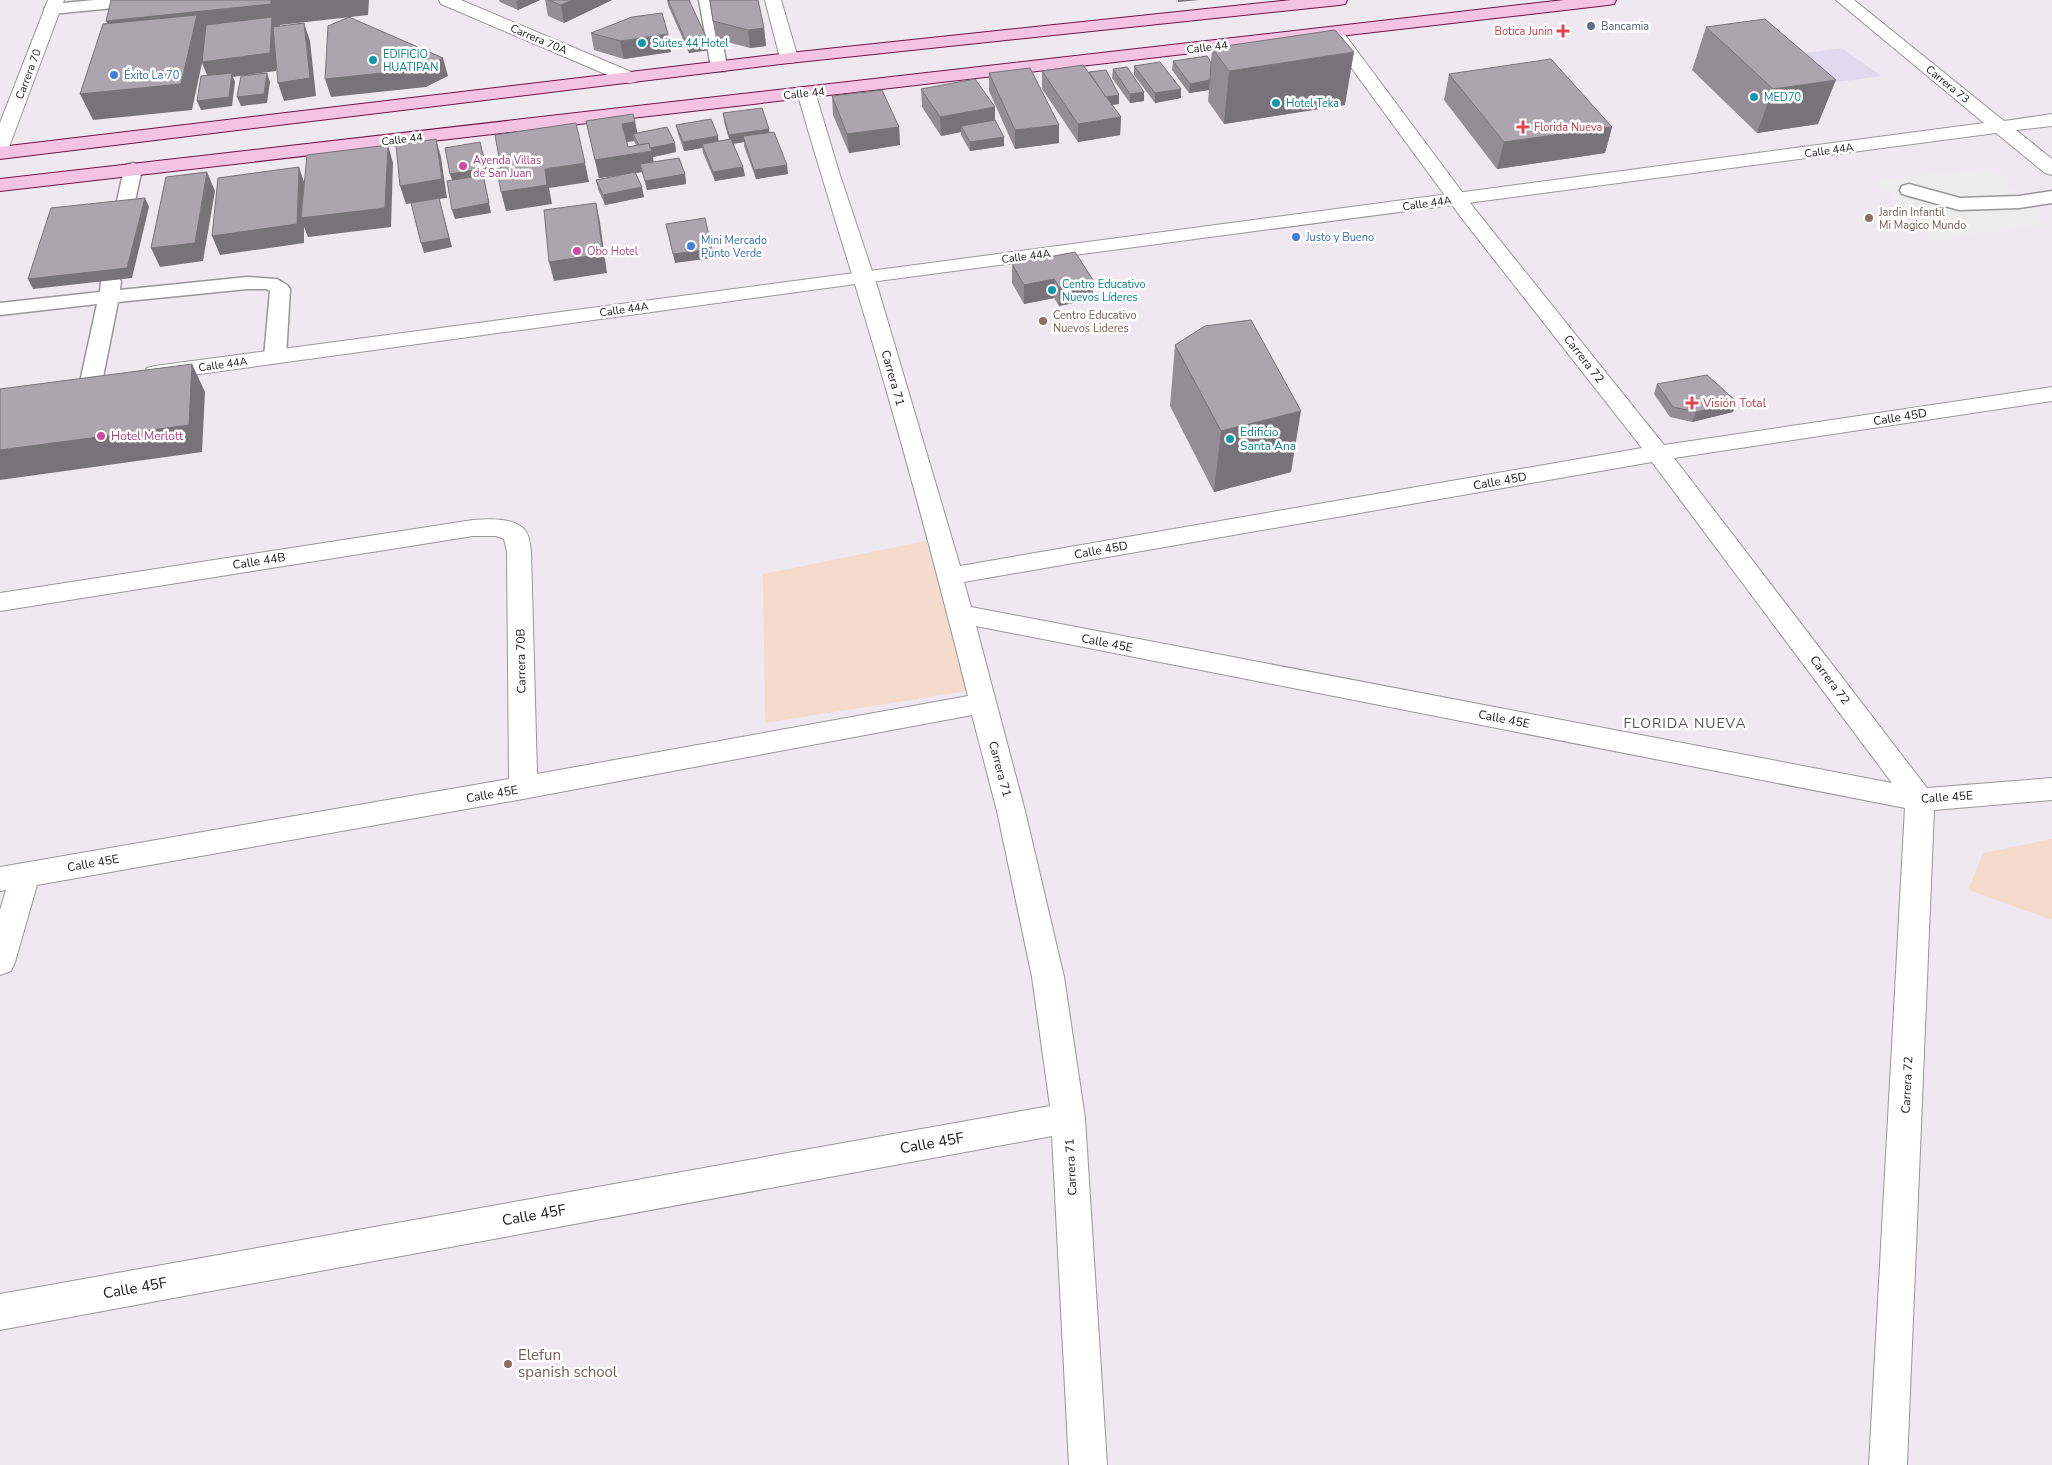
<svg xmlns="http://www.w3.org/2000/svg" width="2052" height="1465" font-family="'Nunito Sans',sans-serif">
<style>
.commercial{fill:#e1daee}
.park{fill:#f4dbcb}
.parking{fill:#ececec}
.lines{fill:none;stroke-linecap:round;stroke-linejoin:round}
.service-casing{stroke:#979797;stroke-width:3}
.minor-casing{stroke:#979797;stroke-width:2}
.tertiary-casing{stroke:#979797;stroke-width:2}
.secondary-casing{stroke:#6c1347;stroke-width:2}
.service{fill:#fff;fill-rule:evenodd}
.minor{fill:#fff;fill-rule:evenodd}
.tertiary{fill:#fff;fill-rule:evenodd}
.secondary{fill:#f3c3e1;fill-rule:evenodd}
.wall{fill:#948d96;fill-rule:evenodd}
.shaded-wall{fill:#78737a}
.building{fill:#aca4ae;stroke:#78737a}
.service-dot{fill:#5c6f8a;stroke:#fff;stroke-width:2}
.health-dot{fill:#e0444e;stroke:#fff;stroke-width:2}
.culture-dot{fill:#0f9aa8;stroke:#fff;stroke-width:2}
.shop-dot{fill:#3f7fe0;stroke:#fff;stroke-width:2}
.hotel-dot{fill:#d1479c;stroke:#fff;stroke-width:2}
.education-dot{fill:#8d6e63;stroke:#fff;stroke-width:2}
.labels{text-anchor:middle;stroke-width:5;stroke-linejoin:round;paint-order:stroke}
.far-service-label{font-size:11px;fill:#4e5e75;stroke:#fff;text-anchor:start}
.far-health-label{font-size:11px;fill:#be3a42;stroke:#fff;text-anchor:end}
.far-street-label{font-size:11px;fill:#202020;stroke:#fff}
.far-culture-label{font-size:11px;fill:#0d838f;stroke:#fff;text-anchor:start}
.far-shop-label{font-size:11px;fill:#366cbe;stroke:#fff;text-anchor:start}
.far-hotel-label{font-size:11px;fill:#b23c85;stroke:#fff;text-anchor:start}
.far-education-label{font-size:11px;fill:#785e54;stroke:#fff;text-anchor:start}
.street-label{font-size:12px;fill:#202020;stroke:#fff}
.health-label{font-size:12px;fill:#be3a42;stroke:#fff;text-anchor:start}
.culture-label{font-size:12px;fill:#0d838f;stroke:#fff;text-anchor:start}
.hotel-label{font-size:12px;fill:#b23c85;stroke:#fff;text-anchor:start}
.neighbourhood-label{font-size:14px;letter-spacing:1px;fill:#535353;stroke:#fff}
.near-street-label{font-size:15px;fill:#202020;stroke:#fff}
.near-education-label{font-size:15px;fill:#785e54;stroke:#fff;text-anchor:start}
</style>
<rect width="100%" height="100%" fill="#f0e8f0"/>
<!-- commercial -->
<polygon class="commercial" points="1842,48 1881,76 1803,87 1767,58"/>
<!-- park -->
<g class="park">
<polygon points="926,541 967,691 765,723 763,574"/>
<polygon points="2052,839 2052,920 1968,890 1983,853"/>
</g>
<!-- parking -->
<polygon class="parking" points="1992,168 2047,224 1938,240 1875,180"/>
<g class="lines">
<defs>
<g id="service">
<polygon points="95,0 152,0 150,3 144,5 52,14 46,12 44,9 46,6 52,4"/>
<polygon points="699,0 715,0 727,67 725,71 713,71 711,67"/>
<polygon points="133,163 140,165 142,169 133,210 131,214 124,216 117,214 115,210 124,169 126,165"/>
<polygon points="1909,184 1960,198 2019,196 2052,191 2052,203 2019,208 1959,210 1902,194 1900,190 1902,186"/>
<polygon points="111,275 118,277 121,281 120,290 247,277 277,279 287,285 290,289 286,357 282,361 275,363 268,361 264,357 270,291 266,289 247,289 118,302 102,382 99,387 91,389 83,387 80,382 97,304 0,315 0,303 100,292 101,281 104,277"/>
</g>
<g id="minor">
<polygon points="439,0 461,0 636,74 639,78 636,82 630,83 624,82 441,4"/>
<polygon points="765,0 781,0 798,58 795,62 789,63 783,62 780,58"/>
<path d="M1334,27l6,1 134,180 190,237 388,-58v14l-378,57 253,330 125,-10v22l-118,10 -27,655h-38l36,-657 -929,-182 49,185 39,166 21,141 22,347h-38l-17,-329 -1052,194v-36l1050,-188 -18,-129 -35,-166 -25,-96 -449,84 -486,86 -22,77 -4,9 -11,4v-65l6,-20 -6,1v-24l509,-88 -2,-227 -3,-13 -8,-3h-23l-473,75v-18l473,-73c15,-1 39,-3 51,9 6,6 6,16 7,23l6,222 431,-78c-34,-135 -70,-271 -111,-405 -20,-66 -41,-132 -60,-199l3,-4 6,-1 6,1 3,4 24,80 40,120 81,274 682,-118 -182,-232 -132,-180 -3,-4 3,-4zM1652,462l240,321 -921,-176 -7,-25z"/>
</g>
<g id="tertiary">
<polygon points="48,0 64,0 9,147 7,151 0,153 0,123"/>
<polygon points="1836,0 1854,0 2004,121 2052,114 2052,126 2016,130 2052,159 2052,175 2045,173 1996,133 863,283 155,380 147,378 144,373 147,368 155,366 1984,123"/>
</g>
<g id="secondary">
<polygon points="1291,0 1347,0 1345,4 1339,5 789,63 0,159 0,147 789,53"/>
<polygon points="1564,0 1616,0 1614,4 1608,5 0,191 0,179"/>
</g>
</defs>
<!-- service casing -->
<use href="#service" class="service-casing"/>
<!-- minor casing -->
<use href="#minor" class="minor-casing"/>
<!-- tertiary casing -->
<use href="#tertiary" class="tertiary-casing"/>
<!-- secondary casing -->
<use href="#secondary" class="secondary-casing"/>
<!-- service -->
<use href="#service" class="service"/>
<!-- minor -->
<use href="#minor" class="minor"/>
<!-- tertiary -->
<use href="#tertiary" class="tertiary"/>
<!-- secondary -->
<use href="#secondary" class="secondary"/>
</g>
<!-- wall -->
<g class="wall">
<polygon points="499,0 540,0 518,10 500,2"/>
<polygon points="545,0 612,0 564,23 548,16"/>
<polygon points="667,0 689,0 709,50 689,53 668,5"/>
<polygon points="709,0 764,28 766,46 750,48 716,39"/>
<polygon points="1706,27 1818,124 1757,133 1692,70"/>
<polygon points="591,33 671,52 624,59 594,50"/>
<polygon points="1212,48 1345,105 1224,124 1208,101 1209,90 1189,93 1172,70 1173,61 1211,62"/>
<polygon points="1134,66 1181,98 1155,103 1134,75"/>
<polygon points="1113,69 1144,101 1130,103 1112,78"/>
<polygon points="1042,71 1089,73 1119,95 1119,104 1112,105 1121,117 1120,135 1078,142 1042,89"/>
<polygon points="989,73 1059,125 1059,143 1015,149 989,91"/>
<polygon points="1449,74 1612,127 1605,153 1497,169 1444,100"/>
<polygon points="921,89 995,120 1004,146 970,151 961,135 961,132 941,136 922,107"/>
<polygon points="832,96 899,127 900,145 849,153 833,115"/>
<polygon points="723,113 769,129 769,132 788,174 756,179 744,146 744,142 733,144 743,167 745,176 715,181 703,153 702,148 684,151 678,134 676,125 719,141 729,139 724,122"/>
<path d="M586,121l49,1 2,11 38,10 1,9 -23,5v5l32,12 1,10 -39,6 -5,-18 -6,1 8,24 -39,8 -7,-16 -2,-9 25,-5 -22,3zM634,141l2,4 -8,2 -1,-5z"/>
<polygon points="1012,264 1093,280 1093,299 1059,306 1054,298 1024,304 1012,283"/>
<polygon points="1175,345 1291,472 1214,492 1170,406"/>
<polygon points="1657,384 1733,412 1692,422 1670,417 1654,394"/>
</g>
<!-- shaded-wall -->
<g class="shaded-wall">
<polygon points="271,0 369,0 368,15 280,25 278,34 276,71 233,77 235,82 232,106 201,110 197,101 209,80 202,63 192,110 93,120 80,94 117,47 106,21"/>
<polygon points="519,0 540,0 518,10 516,1"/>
<polygon points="572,0 612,0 564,23 561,5"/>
<polygon points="1178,0 1199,0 1178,2"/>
<polygon points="304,23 310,41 316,96 284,101 278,83"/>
<polygon points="764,28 766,46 750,48 748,30"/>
<polygon points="668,34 671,52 624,59 620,41"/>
<polygon points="708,41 709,50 689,53 687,44"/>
<polygon points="1354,52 1345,105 1224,124 1229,71"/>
<polygon points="443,58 448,76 426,87 331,97 325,79"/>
<polygon points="267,73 270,82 267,103 241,106 237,97"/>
<polygon points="1210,80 1209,90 1189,93 1190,84"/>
<polygon points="1836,80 1818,124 1757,133 1773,89"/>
<polygon points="1181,89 1181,98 1155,103 1155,93"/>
<polygon points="1144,92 1144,101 1130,103 1130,94"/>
<polygon points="1119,95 1119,104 1101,106 1102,97"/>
<polygon points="995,107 995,125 961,126 961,132 941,136 940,117"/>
<polygon points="1121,117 1120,135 1078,142 1078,124"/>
<polygon points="635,122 639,140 633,134 634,141 625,142 622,124"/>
<polygon points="1059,125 1059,143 1015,149 1015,130"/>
<polygon points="899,127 900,145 849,153 847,134"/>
<polygon points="1612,127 1605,153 1497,169 1504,142"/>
<polygon points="769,129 770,139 743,136 744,142 730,144 729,135"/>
<polygon points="718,136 719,145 702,144 702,148 684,151 683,142"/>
<polygon points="1004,137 1004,146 970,151 970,142"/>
<polygon points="436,139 441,157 447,198 439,199 452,247 424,253 421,243 439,199 406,204 400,186"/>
<polygon points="675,143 676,152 653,157 655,170 640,164 642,172 599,178 595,160 641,149"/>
<polygon points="388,145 393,163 391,227 308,237 304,227 304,243 220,255 212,236 299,167 305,185"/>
<polygon points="483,152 488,178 484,178 491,213 455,219 452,210 453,183 450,174"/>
<polygon points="585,163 589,182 549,188 552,204 506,211 501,192 545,169"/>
<polygon points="787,165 788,174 756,179 754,170"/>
<polygon points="743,167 745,176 715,181 713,172"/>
<polygon points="207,172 215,191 203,261 160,267 151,248"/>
<polygon points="685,174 686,184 647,190 645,181"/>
<polygon points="642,187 644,197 605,205 603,195"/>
<polygon points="145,198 149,207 132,278 33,289 28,279"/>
<polygon points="596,203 600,222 607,273 554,281 549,262"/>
<polygon points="712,249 713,258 675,263 673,254"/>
<polygon points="1054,279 1054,298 1024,304 1024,285"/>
<polygon points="1093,280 1093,299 1059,306 1059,287"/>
<polygon points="192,364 205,392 202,452 0,480 0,450"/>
<polygon points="1737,402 1733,412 1692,422 1696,412"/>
<polygon points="1301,411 1291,472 1214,492 1221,431"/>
</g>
<!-- building -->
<g class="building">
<polygon points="111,0 271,0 271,4 106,21"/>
<polygon points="548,0 572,0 561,5"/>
<polygon points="668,0 689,0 708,41 687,44"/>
<polygon points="710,0 758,0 764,28 748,30 713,21"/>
<polygon points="662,13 668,34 620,41 591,33 632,17"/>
<polygon points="197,15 181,84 80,94 103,24"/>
<polygon points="272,17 270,53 202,62 206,25"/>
<polygon points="349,17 443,58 421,69 325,79 328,26"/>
<polygon points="1765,19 1836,80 1773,89 1706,27"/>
<polygon points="304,23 310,78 278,83 273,27"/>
<polygon points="1335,30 1354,52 1229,71 1212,48"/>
<polygon points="1207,56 1211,62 1210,80 1190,84 1173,61"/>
<polygon points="1551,59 1612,127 1504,142 1449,74"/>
<polygon points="1160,62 1181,89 1155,93 1134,66"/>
<polygon points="1083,65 1121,117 1078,124 1042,71"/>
<polygon points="1127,67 1144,92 1130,94 1113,69"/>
<polygon points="1030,68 1059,125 1015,130 989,73"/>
<polygon points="1106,70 1119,95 1106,97 1089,72"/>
<polygon points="232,73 229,97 197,101 201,76"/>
<polygon points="267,73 264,94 237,97 241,76"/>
<polygon points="975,79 995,107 940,117 921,89"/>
<polygon points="882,90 899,127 847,134 832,96"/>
<polygon points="762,108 769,129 729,135 723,113"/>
<polygon points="633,114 635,122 622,124 628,147 649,143 652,151 595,160 586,121"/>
<polygon points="711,119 718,136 683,142 676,125"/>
<polygon points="995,120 1004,137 970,142 961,126"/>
<polygon points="576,123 585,163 545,169 547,185 501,192 497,169 501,168 495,135"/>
<polygon points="667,127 675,143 650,148 649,143 639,145 633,134"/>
<polygon points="774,132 787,165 754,170 743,136"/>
<polygon points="436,139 442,179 400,186 396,145"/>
<polygon points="731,139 743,167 713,172 702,144"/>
<polygon points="480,142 486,168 450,174 445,148"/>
<polygon points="388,145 385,208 301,218 307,155"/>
<polygon points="679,158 685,174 645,181 640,164"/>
<polygon points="299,167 297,224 212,236 218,178"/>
<polygon points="207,172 195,243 151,248 166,177"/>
<polygon points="635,172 642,187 603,195 596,180"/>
<polygon points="483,175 489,203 452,210 447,181"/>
<polygon points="145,198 127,268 28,279 51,208"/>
<polygon points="439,198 449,238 421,243 411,203"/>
<polygon points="596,203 603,254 549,262 544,210"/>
<polygon points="705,218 712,249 673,254 666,224"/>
<polygon points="1075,252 1093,280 1059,287 1054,279 1024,285 1012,264"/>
<polygon points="1251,320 1301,411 1221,431 1175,345 1205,326"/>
<polygon points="192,364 189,425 0,450 0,389"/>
<polygon points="1707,375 1737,402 1696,412 1673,407 1657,384"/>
</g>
<!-- markers -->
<circle class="service-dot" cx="1591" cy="26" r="5"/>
<g class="health-dot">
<path d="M1560.5 23.5h5v5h5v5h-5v5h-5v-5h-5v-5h5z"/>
<path d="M1520.5 119.5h5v5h5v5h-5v5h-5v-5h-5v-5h5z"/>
<path d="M1689.5 395.5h5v5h5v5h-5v5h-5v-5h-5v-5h5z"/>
</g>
<g class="culture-dot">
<circle cx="642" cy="43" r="5"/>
<circle cx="373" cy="60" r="5"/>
<circle cx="1754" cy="97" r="5"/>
<circle cx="1276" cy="103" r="5"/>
<circle cx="1052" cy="290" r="5"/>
<circle cx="1230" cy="439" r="5"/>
</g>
<g class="shop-dot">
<circle cx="114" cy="75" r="5"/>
<circle cx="1296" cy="237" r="5"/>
<circle cx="691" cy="246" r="5"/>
</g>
<g class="hotel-dot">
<circle cx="463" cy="166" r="5"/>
<circle cx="577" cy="251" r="5"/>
<circle cx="101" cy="436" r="5"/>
</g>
<g class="education-dot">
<circle cx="1869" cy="218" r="5"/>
<circle cx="1043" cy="321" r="5"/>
<circle cx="508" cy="1364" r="5"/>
</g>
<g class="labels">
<!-- far-service labels -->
<g class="far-service-label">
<text x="1601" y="30">Bancamia</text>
</g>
<!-- far-health labels -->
<g class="far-health-label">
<text x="1553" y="35">Botica Junin</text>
<text x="1534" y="131" text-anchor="start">Florida Nueva</text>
</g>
<!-- far-street labels -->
<g class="far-street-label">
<text transform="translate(539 39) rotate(23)" y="4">Carrera 70A</text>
<text transform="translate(1207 47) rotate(-7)" y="4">Calle 44</text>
<text transform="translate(28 74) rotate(-69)" y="4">Carrera 70</text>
<text transform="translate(1948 84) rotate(39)" y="4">Carrera 73</text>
<text transform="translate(804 93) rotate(-6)" y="4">Calle 44</text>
<text transform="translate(402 139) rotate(-7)" y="4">Calle 44</text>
<text transform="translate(1829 150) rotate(-8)" y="4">Calle 44A</text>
<text transform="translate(1427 203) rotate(-8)" y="4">Calle 44A</text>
<text transform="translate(1026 256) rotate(-7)" y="4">Calle 44A</text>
<text transform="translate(624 309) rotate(-8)" y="4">Calle 44A</text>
<text transform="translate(223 364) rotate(-8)" y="4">Calle 44A</text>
</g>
<!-- far-culture labels -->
<g class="far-culture-label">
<text x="652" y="47">Suites 44 Hotel</text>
<text x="383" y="58">EDIFICIO<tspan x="383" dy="13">HUATIPAN</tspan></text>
<text x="1764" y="101">MED70</text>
<text x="1286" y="107">Hotel Teka</text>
<text x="1062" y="288">Centro Educativo<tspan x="1062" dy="13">Nuevos Líderes</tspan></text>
</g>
<!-- far-shop labels -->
<g class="far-shop-label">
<text x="124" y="79">Éxito La 70</text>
<text x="1306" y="241">Justo y Bueno</text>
<text x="701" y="244">Mini Mercado<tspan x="701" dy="13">Punto Verde</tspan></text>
</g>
<!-- far-hotel labels -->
<g class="far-hotel-label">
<text x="473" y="164">Ayenda Villas<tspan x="473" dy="13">de San Juan</tspan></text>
<text x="587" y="255">Obo Hotel</text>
</g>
<!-- far-education labels -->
<g class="far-education-label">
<text x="1879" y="216">Jardin Infantil<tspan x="1879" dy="13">Mi Magico Mundo</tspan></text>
<text x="1053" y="319">Centro Educativo<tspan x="1053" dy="13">Nuevos Lideres</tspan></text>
</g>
<!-- street labels -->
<g class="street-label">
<text transform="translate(1584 359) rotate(52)" y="4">Carrera 72</text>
<text transform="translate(893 378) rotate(74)" y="4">Carrera 71</text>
<text transform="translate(1900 417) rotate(-9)" y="4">Calle 45D</text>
<text transform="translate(1500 481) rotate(-10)" y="4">Calle 45D</text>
<text transform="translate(1101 550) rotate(-10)" y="4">Calle 45D</text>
<text transform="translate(259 561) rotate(-9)" y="4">Calle 44B</text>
<text transform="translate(1107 643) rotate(11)" y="4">Calle 45E</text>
<text transform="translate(521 661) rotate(-91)" y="4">Carrera 70B</text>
<text transform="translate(1830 680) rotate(53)" y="4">Carrera 72</text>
<text transform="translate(1504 719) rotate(11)" y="4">Calle 45E</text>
<text transform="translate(1000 769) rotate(75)" y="4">Carrera 71</text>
<text transform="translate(492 794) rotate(-10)" y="4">Calle 45E</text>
<text transform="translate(1947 797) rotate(-4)" y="4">Calle 45E</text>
<text transform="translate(93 863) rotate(-10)" y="4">Calle 45E</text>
<text transform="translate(1907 1085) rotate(-87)" y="4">Carrera 72</text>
<text transform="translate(1071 1167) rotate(-93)" y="4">Carrera 71</text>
</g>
<!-- health labels -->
<g class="health-label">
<text x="1703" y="407">Visión Total</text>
</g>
<!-- culture labels -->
<g class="culture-label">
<text x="1240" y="436">Edificio<tspan x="1240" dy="14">Santa Ana</tspan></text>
</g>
<!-- hotel labels -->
<g class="hotel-label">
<text x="111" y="440">Hotel Merlott</text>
</g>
<!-- neighbourhood labels -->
<g class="neighbourhood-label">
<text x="1685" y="728">FLORIDA NUEVA</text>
</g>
<!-- near-street labels -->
<g class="near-street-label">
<text transform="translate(932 1143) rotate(-10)" y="5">Calle 45F</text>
<text transform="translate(534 1215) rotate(-10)" y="5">Calle 45F</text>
<text transform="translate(135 1288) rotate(-10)" y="5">Calle 45F</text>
</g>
<!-- near-education labels -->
<g class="near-education-label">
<text x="518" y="1360">Elefun<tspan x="518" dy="17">spanish school</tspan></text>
</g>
</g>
</svg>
